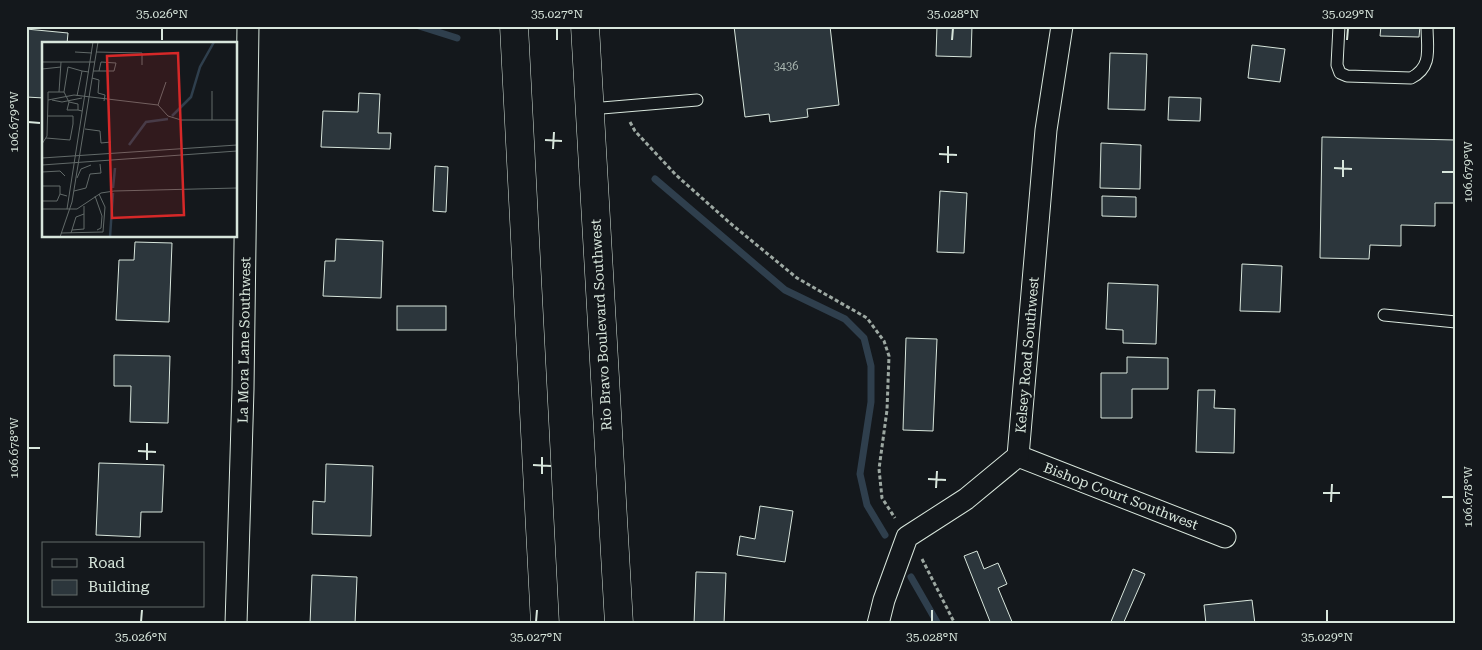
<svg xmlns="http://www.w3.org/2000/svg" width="1482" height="650" font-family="'Roboto Serif',serif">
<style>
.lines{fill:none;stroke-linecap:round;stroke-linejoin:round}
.stream{stroke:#2f3f4d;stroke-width:7}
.building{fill:#2c363c;stroke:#d8e6dc}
.service-casing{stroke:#d8e6dc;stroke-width:13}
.minor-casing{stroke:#d8e6dc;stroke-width:23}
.primary-casing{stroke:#d8e6dc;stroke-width:29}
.path{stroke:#9da8a2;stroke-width:3;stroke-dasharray:4 2.5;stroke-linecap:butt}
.service{stroke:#14181c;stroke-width:11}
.minor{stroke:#14181c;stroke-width:21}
.primary{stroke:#14181c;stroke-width:28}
.ticks{fill:none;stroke:#d8e6dc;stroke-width:2}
.labels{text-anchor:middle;stroke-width:4;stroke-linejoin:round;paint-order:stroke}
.number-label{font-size:11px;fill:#adbab4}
.street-label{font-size:14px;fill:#d8e6dc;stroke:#14181c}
.inset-river{fill:none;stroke:#2f3f4d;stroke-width:2.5}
.inset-road{fill:none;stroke:#626a69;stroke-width:1}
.view{fill:#d62828;fill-opacity:0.15;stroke:#d62828;stroke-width:2.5}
.inset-edge{fill:none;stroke:#d8e6dc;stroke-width:2.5}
.neatline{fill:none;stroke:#d8e6dc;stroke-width:2}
.ticks-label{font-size:12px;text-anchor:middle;fill:#d8e6dc}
</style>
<rect width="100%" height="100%" fill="#14181c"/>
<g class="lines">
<!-- stream -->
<g class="stream">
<polyline points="419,26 457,38"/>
<polyline points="655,179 785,290 845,319 864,338 871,366 871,402 860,474 867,505 885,535"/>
<polyline points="911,577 938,624"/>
</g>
</g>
<!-- building -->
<g class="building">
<polygon points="830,26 839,105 807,109 808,117 770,122 769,114 745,117 734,26"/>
<polygon points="937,26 972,26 971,57 936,56"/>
<polygon points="1381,26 1420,26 1419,37 1380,36"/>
<polygon points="26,29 68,33 67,44 44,44 44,98 26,97"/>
<polygon points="1252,45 1285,49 1280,82 1248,78"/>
<polygon points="1110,53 1147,54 1145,110 1108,109"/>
<polygon points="359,93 380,94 378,133 391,133 390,149 321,147 323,111 358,112"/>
<polygon points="1169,97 1201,98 1200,121 1168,120"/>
<polygon points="1322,137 1456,140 1456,203 1435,203 1435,226 1401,225 1401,246 1370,245 1369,259 1320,258"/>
<polygon points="1101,143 1141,145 1140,189 1100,188"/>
<polygon points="435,166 448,167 446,212 433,211"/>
<polygon points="940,191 967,193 964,253 937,252"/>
<polygon points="1102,196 1136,197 1136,217 1102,216"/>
<polygon points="336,239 383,241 381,298 323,296 325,261 335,261"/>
<polygon points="135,242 172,243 169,322 116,320 119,260 134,260"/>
<polygon points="1242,264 1282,266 1280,312 1240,311"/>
<polygon points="1108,283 1158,285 1156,344 1123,343 1123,330 1106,329"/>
<rect x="397" y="306" width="49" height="24"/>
<polygon points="906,338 937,339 933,431 903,430"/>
<polygon points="114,355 170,356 168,423 130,422 131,386 114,386"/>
<polygon points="1127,357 1168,358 1168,389 1132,389 1132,418 1101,418 1101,373 1127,373"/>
<polygon points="1198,390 1215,390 1214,408 1235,409 1234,453 1196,452"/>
<polygon points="99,463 164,465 162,512 141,512 140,537 96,535"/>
<polygon points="326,464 373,466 371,536 312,534 313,501 325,502"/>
<polygon points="760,506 793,511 785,562 737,555 740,536 755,539"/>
<polygon points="977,551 984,569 998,563 1007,584 998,588 1013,624 991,624 964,556"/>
<polygon points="1133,569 1145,574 1123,624 1110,624"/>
<polygon points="696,572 726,573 724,624 694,624"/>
<polygon points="312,575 357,577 355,624 310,624"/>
<polygon points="1252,600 1255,624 1206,624 1204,605"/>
</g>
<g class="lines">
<defs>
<g id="service">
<path d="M1339,26l-2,39 3,8 7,3 64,2c22,-11 16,-30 16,-52"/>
<polyline points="590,109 697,100"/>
<polyline points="1384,315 1456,322"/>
</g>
<g id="minor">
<polyline points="1018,456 1225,537"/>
<polyline points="236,624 243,389 248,26"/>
<polyline points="878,624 884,600 907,537 966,499 1018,456 1046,130 1062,26"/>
</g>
<g id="primary">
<polyline points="514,26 545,624"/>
<polyline points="585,26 619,624"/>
</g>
</defs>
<!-- service casing -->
<use href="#service" class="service-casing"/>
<!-- minor casing -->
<use href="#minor" class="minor-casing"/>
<!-- primary casing -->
<use href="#primary" class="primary-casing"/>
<!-- path -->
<g class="path">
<polyline points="630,122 635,131 676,175 730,223 797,278 867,318 884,341 889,356 887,410 879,469 882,498 895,518"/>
<polyline points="922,559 955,624"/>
</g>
<!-- service -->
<use href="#service" class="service"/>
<!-- minor -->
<use href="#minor" class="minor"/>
<!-- primary -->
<use href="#primary" class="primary"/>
</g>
<!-- ticks -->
<path class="ticks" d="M162,40v-12M557,40v-12M952,40l1,-12M1347,40l1,-12M28,122l12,1M545,140l17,1M553,149l1,-17M939,154l18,1M948,163v-17M1334,168l18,1M1442,172h12M1343,177v-17M28,448h12M138,451l18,1M147,460v-17M533,465l18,1M542,474v-17M928,479l18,1M936,488l1,-17M1323,493h17M1442,497h12M1331,502l1,-18M141,622l1,-12M536,622l1,-12M932,622v-12M1327,622v-12"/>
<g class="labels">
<!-- number labels -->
<g class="number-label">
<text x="786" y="70">3436</text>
</g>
<!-- street labels -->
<g class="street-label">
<text transform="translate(601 325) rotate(-93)" y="5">Rio Bravo Boulevard Southwest</text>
<text transform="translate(244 340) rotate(-89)" y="5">La Mora Lane Southwest</text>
<text transform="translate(1027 355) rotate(-85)" y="5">Kelsey Road Southwest</text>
<text transform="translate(1121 496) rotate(21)" y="5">Bishop Court Southwest</text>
</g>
</g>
<!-- overview -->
<g transform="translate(42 42)">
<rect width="195" height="195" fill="#14181c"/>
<path class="inset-river" d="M130,74l19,-19 9,-30 14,-25M87,103l17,-23 22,-3M71,146l2,-20M68,195l3,-44"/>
<path class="inset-road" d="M33,10l17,1M54,10l46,1v12M0,20h53M0,27l19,-2M51,29h21l2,-8 -15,-1 -2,9M50,36l7,2 -1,13 7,2 -1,6M170,49v29M17,50h5l5,10 9,2v6l4,1M22,50l4,-25 14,4M35,54l5,-25 7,1M6,58v-8h11l2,-30M10,58l10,2 20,-4M27,60l-2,8h11M116,63l8,-23M43,87l15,2 1,12 10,-1M4,96l24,2 3,-16v-8h-26M0,102l5,-8 1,-36 26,-5 84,10 10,11 13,4h56M0,116l195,-13M0,123l195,-14M0,130l18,-1 5,5M35,136l4,-9 10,-4M0,144h18v8M32,149l12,-3 4,-14 11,-1 -1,-9M53,154l7,20 -1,12 -4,2M0,159h15l3,-7 7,2M0,167h35l24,-16 13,-2 123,-3M25,167l26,-167M30,188l12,-1v-15M19,191l42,-1 2,-25 -6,-13M29,191l5,-16 8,-3v-8M18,195l12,-35 26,-160"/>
<path class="view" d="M136,11l6,162 -72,3 -5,-162z"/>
<rect width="195" height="195" class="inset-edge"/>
</g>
<!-- border -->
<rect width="1482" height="650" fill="none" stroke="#14181c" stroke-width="55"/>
<!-- legend -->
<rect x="42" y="542" width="162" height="65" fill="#14181c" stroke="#626a69"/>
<rect x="52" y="559" width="25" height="8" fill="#14181c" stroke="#626a69"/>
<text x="88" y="568" font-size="15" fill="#d8e6dc">Road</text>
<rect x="52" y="580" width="25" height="15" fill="#2c363c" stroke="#626a69"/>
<text x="88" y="592" font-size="15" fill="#d8e6dc">Building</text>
<rect x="28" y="28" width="1426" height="594" class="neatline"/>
<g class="ticks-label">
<text x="162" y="18">35.026°N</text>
<text x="557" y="18">35.027°N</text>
<text x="953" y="18">35.028°N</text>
<text x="1348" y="18">35.029°N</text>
<text transform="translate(14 122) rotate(-90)" y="4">106.679°W</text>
<text transform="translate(1468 172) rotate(-90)" y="4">106.679°W</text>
<text transform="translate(14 448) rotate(-90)" y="4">106.678°W</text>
<text transform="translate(1468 497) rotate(-90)" y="4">106.678°W</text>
<text x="141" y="641">35.026°N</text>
<text x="536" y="641">35.027°N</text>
<text x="932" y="641">35.028°N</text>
<text x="1327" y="641">35.029°N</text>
</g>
</svg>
